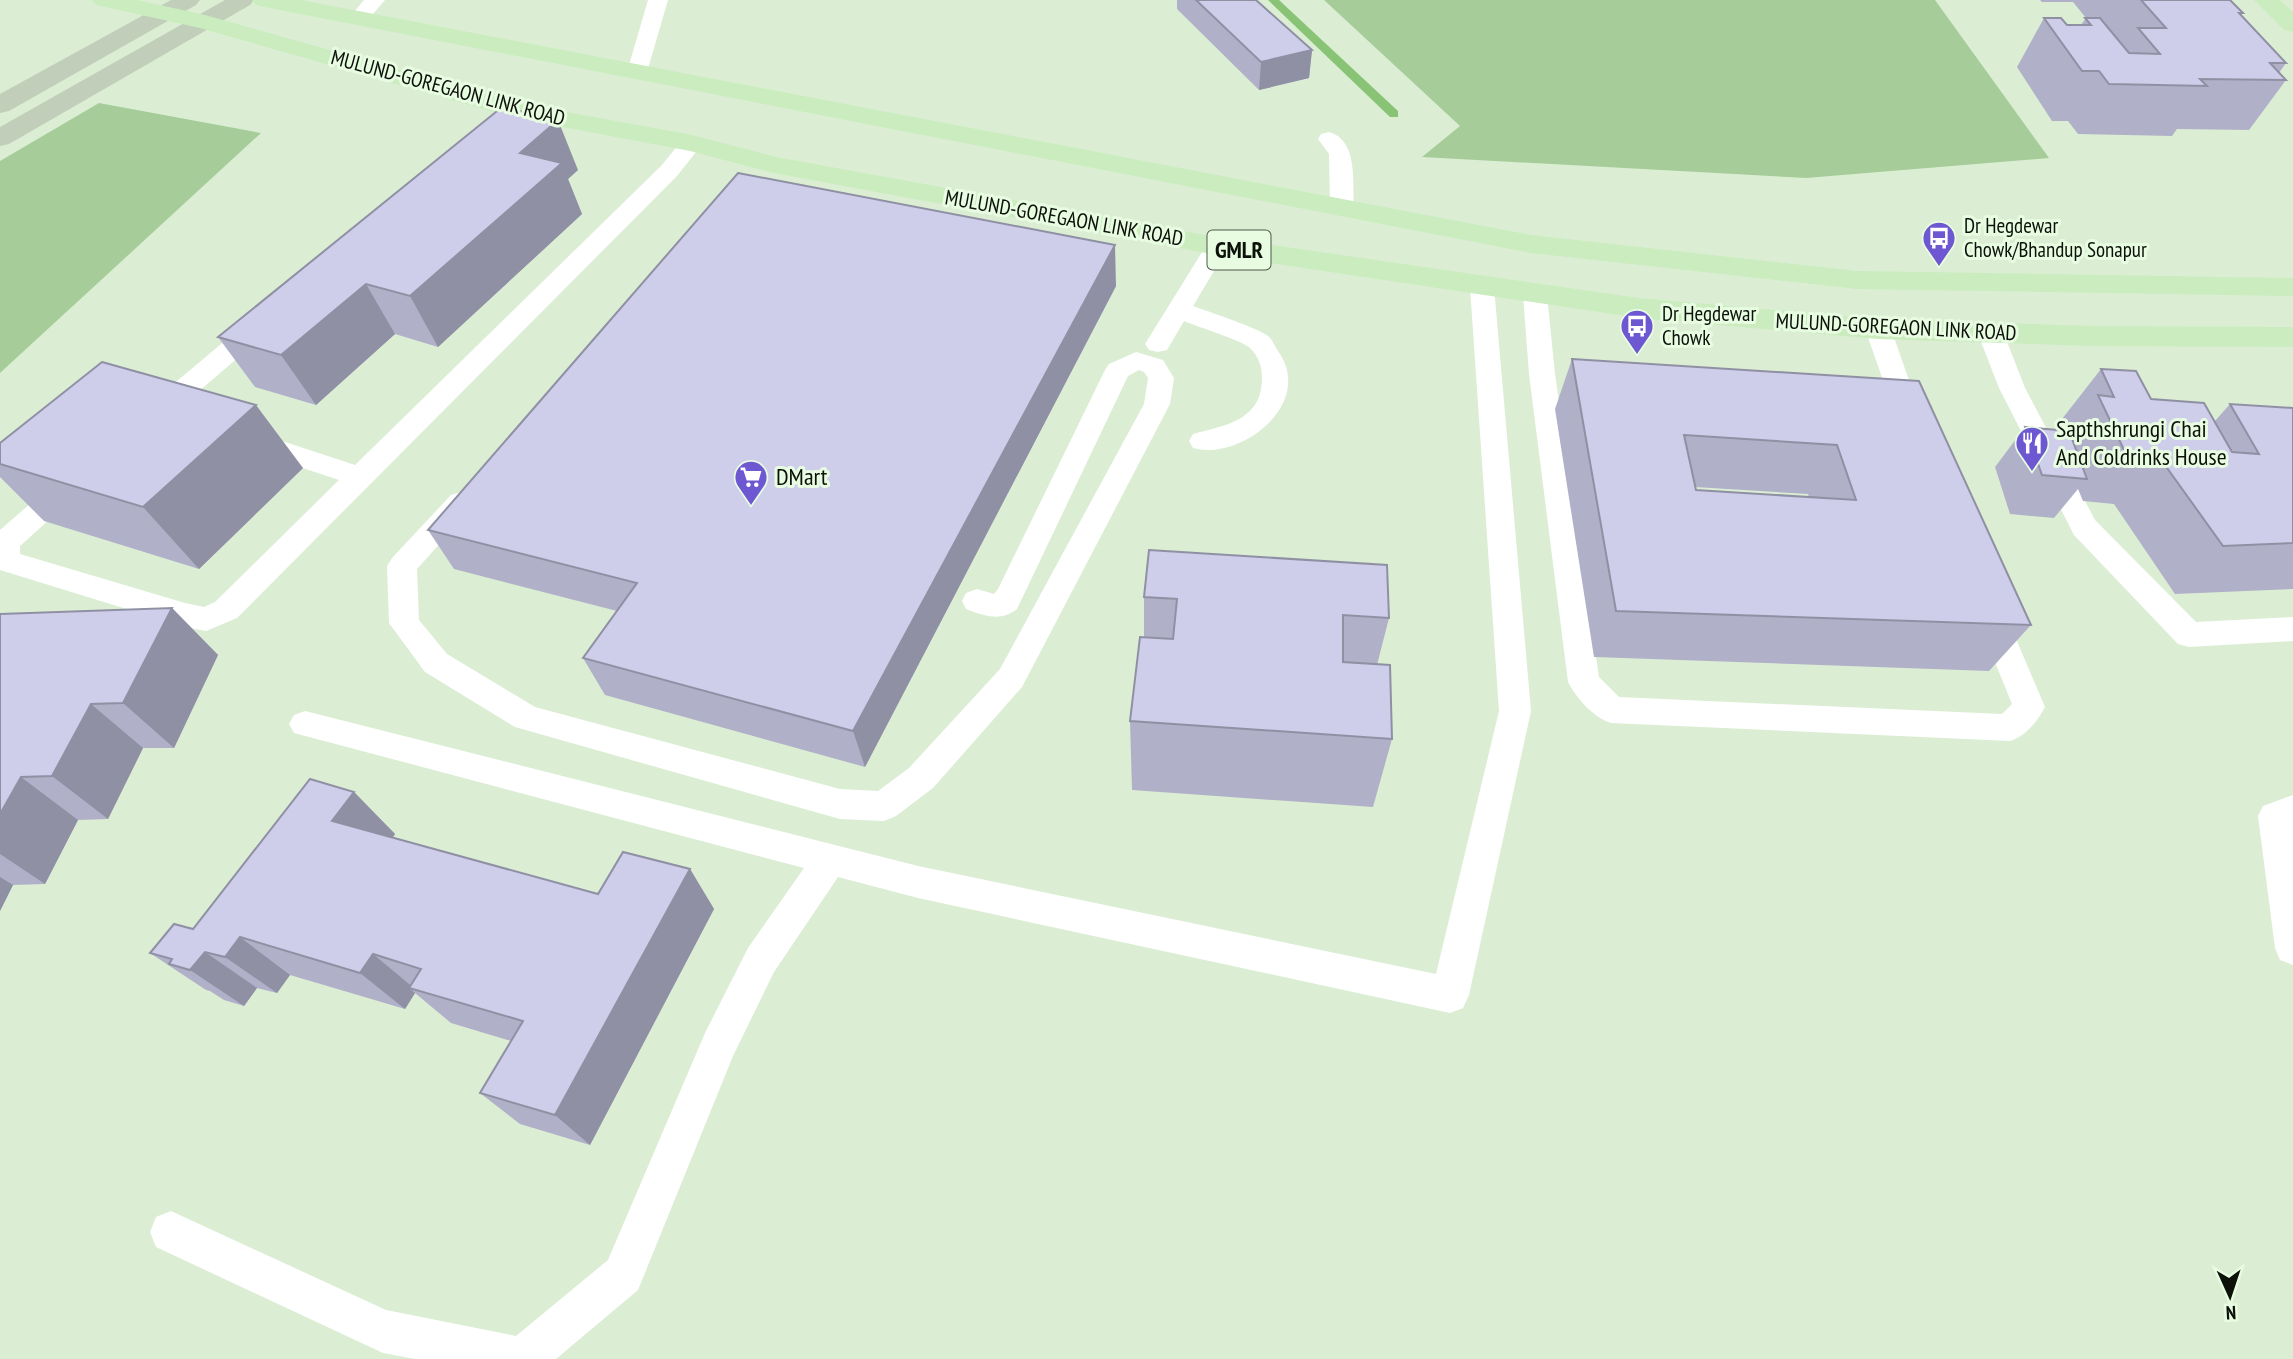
<svg xmlns="http://www.w3.org/2000/svg" width="2293" height="1359" font-family="'PT Sans Narrow',sans-serif">
<style>
.green{fill:#a6cd99}
.lines{fill:none;stroke-linecap:round;stroke-linejoin:round}
.stream{fill:#89c376;fill-rule:evenodd}
.lane{fill:#fff;fill-rule:evenodd}
.secondary{fill:#c0ceba;fill-rule:evenodd}
.primary{fill:#caecbf;fill-rule:evenodd}
.wall{fill:#b1b0c9;fill-rule:evenodd}
.shaded-wall{fill:#9090a4}
.building{fill:#cecdea;stroke:#9090a4;stroke-width:2;fill-rule:evenodd}
.labels{text-anchor:middle;stroke-width:6;stroke-linejoin:round;paint-order:stroke}
.far-street-label{font-size:21px;fill:#0c120a;stroke:#e8fce2}
.far-poi-label{font-size:21px;fill:#0c120a;stroke:#e8fce2;text-anchor:start}
.shield{fill:#e8fce2;stroke:#4e584b;stroke-width:2}
.shield-label{font-size:23px;font-weight:bold;fill:#0c120a}
.poi-label{font-size:24px;fill:#0c120a;stroke:#e8fce2;text-anchor:start}
</style>
<rect width="100%" height="100%" fill="#dbeed4"/>
<!-- green -->
<g class="green">
<polygon points="1324,0 1935,0 2049,158 1806,178 1422,157 1460,126"/>
<polygon points="99,103 261,133 0,373 0,161"/>
</g>
<g class="lines">
<!-- stream -->
<polygon class="stream" points="1268,0 1279,0 1398,111 1398,117 1390,117"/>
<!-- lane -->
<g class="lane">
<polygon points="364,0 385,0 366,22 352,22 349,18"/>
<polygon points="648,0 668,0 647,72 644,76 630,76 627,72"/>
<path d="M1329,132c30,8 23,52 25,76l-4,5h-16l-4,-5 -1,-54 -11,-15 3,-5z"/>
<polygon points="692,136 700,138 703,143 677,176 237,618 206,631 185,627 0,570 0,530 60,478 70,475 80,478 84,485 80,492 20,546 20,554 185,603 204,607 215,602 339,480 242,448 238,441 242,434 252,431 355,465 661,166 684,138"/>
<path d="M1217,239l8,2 4,5 -36,60c16,6 65,22 75,30 5,4 8,13 12,18 33,52 -41,107 -87,94l-4,-7 4,-7c34,-9 69,-14 69,-56 0,-10 -3,-22 -12,-30 -9,-8 -52,-21 -66,-27l-17,29 -9,2 -9,-2 -4,-6 64,-103z"/>
<polygon points="1482,279 1491,282 1494,287 1531,711 1469,995 1463,1008 1450,1013 918,898 838,877 774,972 733,1056 638,1290 556,1359 415,1359 383,1353 156,1247 150,1232 156,1217 171,1211 386,1310 516,1336 608,1260 705,1033 748,948 804,868 294,733 289,724 294,715 305,711 918,866 1436,974 1499,711 1470,287 1473,282"/>
<path d="M1535,287l9,2 3,6 8,79 44,303 20,20 383,17 10,-10 -37,-91 4,-8 11,-4 11,4 4,8 40,94c-8,15 -19,29 -35,34l-399,-18c-18,-6 -34,-24 -43,-41l-39,-308 -6,-79 3,-6z"/>
<polygon points="260,317 269,319 273,325 269,331 164,421 155,423 146,421 142,414 146,407 251,319"/>
<polygon points="1878,321 1887,323 1891,329 1923,420 1920,427 1910,429 1900,427 1897,420 1865,329 1869,323"/>
<polygon points="1991,326 2000,328 2004,334 2025,388 2095,520 2196,622 2293,617 2293,641 2189,647 2178,644 2074,535 1999,388 1978,334 1982,328"/>
<path d="M1136,352l27,8 11,18 -4,26 -148,283 -89,101 -37,28 -12,5 -44,-2 -325,-92 -90,-55 -36,-49 -2,-57 5,-8 59,-63 10,-3 10,3 4,7 -4,7 -54,60 2,51 28,34 88,53 305,82 38,2 31,-23 91,-99 144,-265 4,-26 -4,-6 -5,-2 -11,6 -111,233c-17,13 -32,7 -51,0l-4,-8 4,-8 11,-4 17,5 4,-5 107,-219 4,-6z"/>
<polygon points="2293,795 2293,965 2280,960 2275,948 2258,816 2263,806"/>
</g>
<!-- secondary -->
<g class="secondary">
<polygon points="171,0 200,0 196,5 9,111 0,113 0,94"/>
<polygon points="225,0 254,0 250,5 9,144 0,146 0,127"/>
</g>
<!-- primary -->
<g class="primary">
<polygon points="92,0 137,0 205,15 518,103 692,135 776,157 1217,237 1639,298 1878,319 2094,326 2293,327 2293,347 2094,346 1878,339 1639,318 1217,255 774,173 690,151 515,118 200,28 96,5"/>
<polygon points="252,0 301,0 1531,235 1857,271 2293,278 2293,296 1857,289 1531,253 264,7 256,5"/>
<polygon points="2254,0 2280,0 2293,12 2293,32 2284,30"/>
</g>
</g>
<!-- wall -->
<g class="wall">
<polygon points="1177,0 1256,0 1312,50 1309,78 1259,90 1177,9"/>
<polygon points="2040,0 2230,0 2243,13 2241,15 2286,63 2279,73 2286,80 2249,130 2177,129 2172,136 2078,134 2068,121 2052,121 2017,67 2044,18 2067,25 2081,25 2086,18 2073,2 2042,2"/>
<polygon points="578,170 568,179 582,214 438,347 395,334 316,405 255,387 218,337"/>
<polygon points="1116,286 865,767 605,695 583,658 617,611 454,569 428,530"/>
<path d="M1572,359l347,22 112,244 -42,46 -395,-14 -39,-248zM1695,487l113,7 1,3 -113,-7z"/>
<polygon points="2101,369 2151,399 2215,421 2230,404 2293,408 2293,589 2175,594 2114,504 2083,501 2078,489 2054,518 2010,514 1995,467 2025,427 2068,431 2062,419"/>
<polygon points="0,443 303,468 199,569 44,521 0,477"/>
<polygon points="1144,597 1389,618 1377,665 1392,739 1373,807 1132,790 1130,721 1144,637"/>
<polygon points="172,608 218,655 174,748 143,748 108,819 78,820 45,884 13,885 0,911 0,614"/>
<polygon points="354,792 395,834 393,837 598,894 690,869 714,909 590,1145 520,1124 480,1093 511,1041 451,1023 415,993 405,1009 290,975 277,993 257,988 244,1006 224,1000 210,991 206,990 150,953 193,929"/>
</g>
<!-- shaded-wall -->
<g class="shaded-wall">
<polygon points="1312,50 1309,78 1259,90 1261,62"/>
<polygon points="558,120 578,170 568,179 582,214 438,347 410,296 520,153"/>
<polygon points="1115,245 1116,286 865,767 853,731"/>
<polygon points="366,284 395,334 316,405 281,355"/>
<polygon points="256,405 303,468 199,569 143,507"/>
<polygon points="172,608 218,655 174,748 123,703"/>
<polygon points="91,704 143,748 108,819 52,776"/>
<polygon points="21,777 78,820 45,884 0,854 0,814"/>
<polygon points="354,792 395,834 375,862 332,821"/>
<polygon points="690,869 714,909 590,1145 555,1115"/>
<polygon points="0,877 13,885 0,911"/>
<polygon points="240,937 290,975 277,993 225,957"/>
<polygon points="205,952 257,988 244,1006 190,970"/>
<polygon points="373,954 415,989 409,988 415,993 405,1009 360,973"/>
</g>
<!-- building -->
<g class="building">
<polygon points="1196,0 1256,0 1312,50 1261,62"/>
<polygon points="2141,0 2230,0 2243,13 2239,13 2286,63 2270,63 2286,80 2200,79 2207,86 2109,84 2099,71 2082,71 2044,18 2061,18 2067,25 2091,25 2085,18 2100,18 2129,53 2160,54 2138,28 2166,28"/>
<polygon points="502,107 558,120 520,153 562,163 410,296 366,284 281,355 218,337"/>
<polygon points="738,173 1115,245 853,731 583,658 637,583 428,530"/>
<path d="M1572,359l347,22 112,244 -415,-14zM1684,435l153,10 19,55 -160,-10z"/>
<polygon points="102,362 256,405 143,507 0,464 0,443"/>
<polygon points="2101,369 2136,371 2151,399 2204,403 2232,452 2259,454 2230,404 2293,408 2293,543 2223,546 2157,454 2125,452 2098,395 2114,397"/>
<polygon points="2025,427 2069,431 2087,479 2042,475"/>
<polygon points="1149,550 1387,565 1389,618 1343,615 1343,662 1390,665 1392,739 1130,721 1140,637 1173,639 1177,599 1144,597"/>
<polygon points="172,608 123,703 91,704 52,776 21,777 0,814 0,614"/>
<polygon points="310,779 354,792 332,821 598,894 623,852 690,869 555,1115 480,1093 523,1021 409,988 421,969 373,954 360,973 240,937 225,957 205,952 190,970 169,964 172,959 150,953 174,924 193,929"/>
</g>
<!-- icons -->
<defs>
<symbol id="bus-pin" viewBox="-11 -11 22 30"><path d="M0 17L-7.5 6A9.5 9.5 0 1 1 7.5 6Z" fill="#6e58d2" stroke="#e8fce2"/><path d="M-5-6H5V4H4V6H2V4H-2V6H-4V4H-5ZM-3.5-4V0h7V-4ZM-3.5 1.2v1.5H-2V1.2ZM2 1.2v1.5H3.5V1.2Z" fill="#fff"/></symbol>
<symbol id="restaurant-pin" viewBox="-11 -11 22 30"><path d="M0 17L-7.5 6A9.5 9.5 0 1 1 7.5 6Z" fill="#6e58d2" stroke="#e8fce2"/><path d="M-5-6h1v4h1v-4h1v4h1v-4h1v5L-1.5 .5V6h-2V.5L-5-1ZM5-6V6H3V1.5H1.5Q1.5-4 5-6Z" fill="#fff"/></symbol>
<symbol id="supermarket-pin" viewBox="-11 -11 22 30"><path d="M0 17L-7.5 6A9.5 9.5 0 1 1 7.5 6Z" fill="#6e58d2" stroke="#e8fce2"/><path d="M-6-5.5h2.5l.6 2H6L4.5 2H-2.5L-4.4-4H-6ZM-1.5 3.2a1.3 1.3 0 1 0 .1 0ZM3 3.2a1.3 1.3 0 1 0 .1 0Z" fill="#fff"/></symbol>
</defs>
<g fill-rule="evenodd">
<use href="#bus-pin" x="1920" y="219" width="38" height="52"/>
<use href="#bus-pin" x="1618" y="307" width="38" height="52"/>
<use href="#restaurant-pin" x="2013" y="424" width="38" height="52"/>
<use href="#supermarket-pin" x="732" y="458" width="38" height="52"/>
</g>
<g class="labels">
<!-- far-street labels -->
<g class="far-street-label">
<text transform="translate(448 88) rotate(15)" y="7">MULUND-GOREGAON LINK ROAD</text>
<text transform="translate(1064 218) rotate(10)" y="7">MULUND-GOREGAON LINK ROAD</text>
<text transform="translate(1896 327) rotate(3)" y="7">MULUND-GOREGAON LINK ROAD</text>
</g>
<!-- far-poi labels -->
<g class="far-poi-label">
<text x="1964" y="233">Dr Hegdewar<tspan x="1964" dy="24">Chowk/Bhandup Sonapur</tspan></text>
<text x="1662" y="321">Dr Hegdewar<tspan x="1662" dy="24">Chowk</tspan></text>
</g>
<!-- shield labels -->
<rect class="shield" x="1207.5" y="230.5" width="63" height="39" rx="5"/>
<g class="shield-label">
<text x="1239" y="258">GMLR</text>
</g>
<!-- poi labels -->
<g class="poi-label">
<text x="2056" y="437">Sapthshrungi Chai<tspan x="2056" dy="28">And Coldrinks House</tspan></text>
<text x="776" y="485">DMart</text>
</g>
</g>
<!-- north arrow -->
<g transform="translate(2230 1296) rotate(177)" stroke="#e8fce2" stroke-width="5" paint-order="stroke">
<path d="M0-5L12 26L0 18L-12 26Z" fill="#0c120a"/>
<text y="-10" font-size="19" font-weight="bold" text-anchor="middle" fill="#0c120a">N</text>
</g>
</svg>
